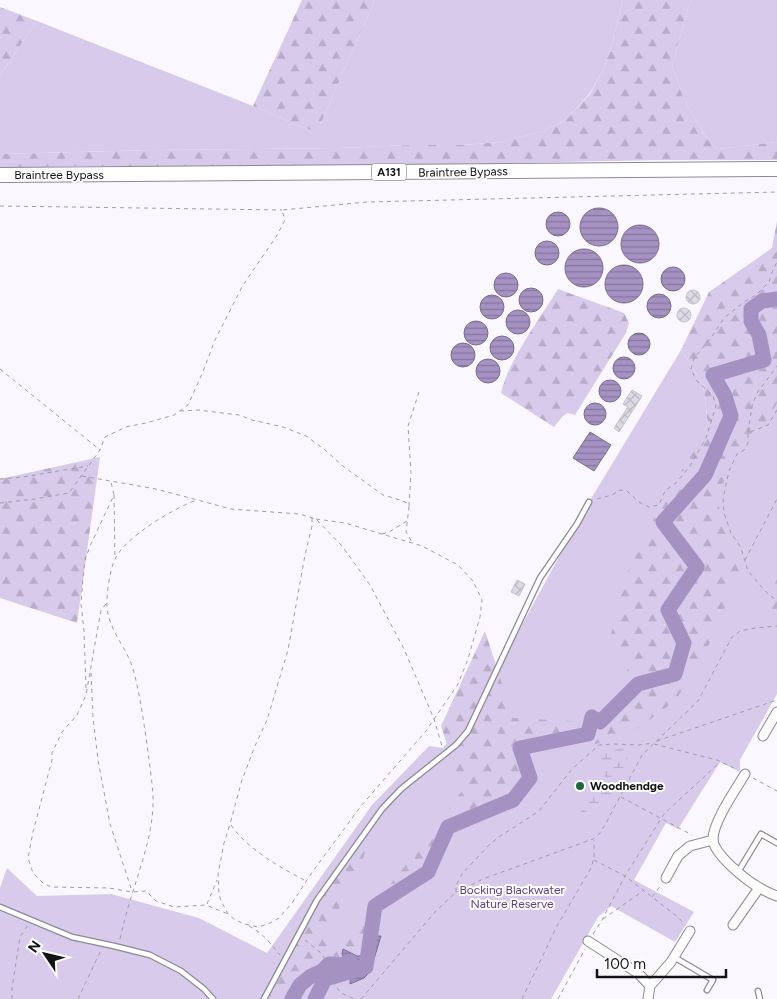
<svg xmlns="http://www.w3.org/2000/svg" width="777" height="999" font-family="Figtree,sans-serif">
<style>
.green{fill:#d7caeb}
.forest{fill:url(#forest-firs)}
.wetland{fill:url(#wetland-marsh)}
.water{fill:url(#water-rules);stroke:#796c8f}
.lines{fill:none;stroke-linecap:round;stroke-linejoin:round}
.river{stroke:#a592c3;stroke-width:15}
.building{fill:url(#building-cross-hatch);stroke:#c6c1cf}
.service-casing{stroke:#8d8895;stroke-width:7}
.minor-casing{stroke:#8d8895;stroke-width:11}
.trunk-casing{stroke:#8d8895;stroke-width:16}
.path{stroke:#9f9ea3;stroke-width:1;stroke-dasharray:4 4;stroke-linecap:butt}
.service{stroke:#fff;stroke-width:4.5}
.minor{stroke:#fff;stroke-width:9}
.trunk{stroke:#fff;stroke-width:14}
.poi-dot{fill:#1b6938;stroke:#fff;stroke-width:2}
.labels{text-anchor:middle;stroke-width:4;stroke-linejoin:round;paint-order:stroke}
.shield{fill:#fff;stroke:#5a595c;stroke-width:1}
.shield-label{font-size:11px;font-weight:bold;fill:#131216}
.street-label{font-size:12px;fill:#131216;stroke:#fff}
.poi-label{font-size:12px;font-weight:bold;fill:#131216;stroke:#fff;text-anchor:start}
.park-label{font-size:12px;fill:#5c407f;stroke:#fff}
</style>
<defs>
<pattern id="forest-firs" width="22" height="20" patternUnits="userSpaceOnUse" patternTransform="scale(1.25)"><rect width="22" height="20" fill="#d7caeb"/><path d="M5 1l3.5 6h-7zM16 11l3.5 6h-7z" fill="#b8acc9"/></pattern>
<pattern id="wetland-marsh" width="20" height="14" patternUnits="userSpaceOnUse" patternTransform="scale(1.25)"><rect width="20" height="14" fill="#d7caeb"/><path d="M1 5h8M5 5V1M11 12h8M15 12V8" fill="none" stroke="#b8acc9"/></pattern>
<pattern id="water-rules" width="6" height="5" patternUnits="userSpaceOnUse" patternTransform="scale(1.25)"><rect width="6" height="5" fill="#a592c3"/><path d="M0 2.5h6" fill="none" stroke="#85769d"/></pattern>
<pattern id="building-cross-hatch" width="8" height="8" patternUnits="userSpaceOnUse" patternTransform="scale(1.25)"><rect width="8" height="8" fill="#ded9e7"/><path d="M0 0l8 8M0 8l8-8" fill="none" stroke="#beb9c5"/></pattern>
</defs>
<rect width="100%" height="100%" fill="#faf8fe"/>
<!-- green -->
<g class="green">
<polygon points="375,0 623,0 613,40 604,68 590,93 566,120 543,131 502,142 462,145 411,145 339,148 152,150 0,154 0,75 37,21 253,106 310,130 320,125"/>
<polygon points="691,0 777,0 777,142 718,149 706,138 684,99 672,66 686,15"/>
<polygon points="777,299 777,694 740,760 740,772 720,762 678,829 666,823 634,880 694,912 675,942 611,906 598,917 551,999 0,999 0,888 7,868 37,896 111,894 199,918 267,953 372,805 429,746 443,748 478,705 589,502 681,350 703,384 708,425"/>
</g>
<!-- forest -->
<g class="forest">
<polygon points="302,0 375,0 320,125 316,129 310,130 253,106"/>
<polygon points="623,0 691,0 686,15 672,66 684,99 706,138 718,149 777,142 777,160 660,160 354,166 83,166 0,168 0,154 152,150 339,148 411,145 462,145 502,142 543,131 566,120 590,94 604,68 613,40"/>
<polygon points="0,7 37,21 0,75"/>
<polygon points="777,221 777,403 767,421 755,427 745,444 736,451 727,470 718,504 739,571 714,636 676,700 629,735 592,745 601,706 633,662 608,645 629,567 651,524 708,425 703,384 681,350 709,292 772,248"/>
<path d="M558,289l66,24 5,10 -3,10 -51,82 -7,-2 -5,3 -9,11 -53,-34c8,-34 38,-73 57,-104z"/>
<polygon points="100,457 77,623 0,598 0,479"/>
<polygon points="777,579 777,619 764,611"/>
<polygon points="485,631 513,718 573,721 578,736 520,748 530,778 513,800 448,827 428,872 375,906 366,967 325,979 315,999 266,999 317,900 382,809 363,858 323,942 356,928 416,852 462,791 441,726"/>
</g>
<!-- wetland -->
<polygon class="wetland" points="633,747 608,801 583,821 576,825 573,821 597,792 605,776 593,753"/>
<!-- water -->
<g class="water">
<circle cx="599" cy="227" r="19"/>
<circle cx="558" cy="224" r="12"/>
<circle cx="640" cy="244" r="19"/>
<circle cx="547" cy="253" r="12"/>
<circle cx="584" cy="268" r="19"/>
<circle cx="624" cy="284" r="19"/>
<circle cx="673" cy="279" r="12"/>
<circle cx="506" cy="285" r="12"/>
<circle cx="531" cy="300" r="12"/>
<circle cx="659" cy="306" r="12"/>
<circle cx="492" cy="307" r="12"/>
<circle cx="518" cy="322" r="12"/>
<circle cx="476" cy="333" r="12"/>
<circle cx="639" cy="344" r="11"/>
<circle cx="502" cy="348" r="12"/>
<circle cx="463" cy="355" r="12"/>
<circle cx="624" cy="368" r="11"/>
<circle cx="488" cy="371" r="12"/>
<circle cx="610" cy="391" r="11"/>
<circle cx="595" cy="414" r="11"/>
<polygon points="590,432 611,445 594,471 573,458"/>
<polygon points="378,936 381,936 370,972 364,978 350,984 351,962 348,959 344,959 342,954 343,949 357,956 364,956 375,945"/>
</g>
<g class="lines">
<!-- river -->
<g class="river">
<polyline points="292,999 300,985 311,976 322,971 329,964 342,965 350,961"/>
<polyline points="315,999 325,979 366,967 375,906 428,872 448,827 513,800 530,778 520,748 588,734 592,717 600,722 638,684 675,674 684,643 668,610 697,567 663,522 705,475 731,416 725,396 713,375 764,360 759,335 751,321 751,309 762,301 777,299"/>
</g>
</g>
<!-- building -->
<g class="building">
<circle cx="693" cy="297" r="7"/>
<circle cx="684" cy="315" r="7"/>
<polygon points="632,390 642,396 619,432 614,428 628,407 623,404"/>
<polygon points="517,580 525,584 519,596 511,592"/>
</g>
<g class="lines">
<defs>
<g id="service">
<polyline points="738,872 761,834 777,843"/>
<polyline points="0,907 72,937 114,946 150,955 181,971 204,989 213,999"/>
<polyline points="674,957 713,980 707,990"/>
<polyline points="758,991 760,999"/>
<polyline points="264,999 317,900 382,809 401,789 456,745 468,731 540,578 577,524 589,502"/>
</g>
<g id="minor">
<polyline points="763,736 777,712"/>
<path d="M745,774c-9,15 -32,48 -32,65 0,15 34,42 47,49 5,3 11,6 17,8"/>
<polyline points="666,878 678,856 690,846 713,840"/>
<polyline points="733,925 759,888"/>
<polyline points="588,941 639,974 650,986"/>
<polyline points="648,999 650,986 671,962 690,931"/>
</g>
<polyline id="trunk" points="0,175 777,169"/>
</defs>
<!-- service casing -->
<use href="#service" class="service-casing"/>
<!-- minor casing -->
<use href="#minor" class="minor-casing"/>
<!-- trunk casing -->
<use href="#trunk" class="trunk-casing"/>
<!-- path -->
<g class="path">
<polyline points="0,206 282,210"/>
<polyline points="0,369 100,450"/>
<polyline points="777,410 768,425 748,433 748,443 744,450 737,454 729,471 723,498 724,513 731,533 741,548 748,571 766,592 777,601"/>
<polyline points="180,411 198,410 239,415 252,420 283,427 306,436 324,449 344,467 383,495 400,500 407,503 409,507 406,532 412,542"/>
<polyline points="748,432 752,406 757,393 777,366"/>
<polyline points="82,476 156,489 231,509 299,514 316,519 342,546 370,585 404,649 434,719 442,746"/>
<polyline points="0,479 23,477 88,466"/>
<polyline points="114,495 115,559"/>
<polyline points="597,499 612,495 620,490 627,491 639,502 649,507 659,505 665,491 677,482 690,466 706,438 716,406 713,396 696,380 691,369 694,358 711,338 724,318 744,302 756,295 769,282 773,270 777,262"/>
<polyline points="0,503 35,499 69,493 100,450 105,437 126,427 146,423 174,415 188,405 202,374 215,340 243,285 276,237 285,220 282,210 367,202 777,192"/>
<polyline points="409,506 411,473 408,426 419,392"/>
<polyline points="312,518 312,526 305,555 288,650 267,720 255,746 242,780 230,824 224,843 218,874 219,894 221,901 228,914 234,919 244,924 258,927 268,924 279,918 292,903 313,871 361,806 426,731 458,684 468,659 480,617 482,600 473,581 458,565 422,546 345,523 316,519"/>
<polyline points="382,534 389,532 407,521"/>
<polyline points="745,560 777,499"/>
<polyline points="106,604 101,610 86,695 77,715 62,732 52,753 52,760 33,832 28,858 33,873 43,883 51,887 109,888 132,892 146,891 156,901 174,907 206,905 228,914"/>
<polyline points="91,673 93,717 98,760 110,824 132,891"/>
<polyline points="86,688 84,631 81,604 83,578 85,560 90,546 114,495 111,482"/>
<polyline points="657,741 777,700"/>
<polyline points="654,744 717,760 736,769"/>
<polyline points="753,778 777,791"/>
<polyline points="621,797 692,835"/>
<path d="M231,825c16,24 50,43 75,56"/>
<polyline points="594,860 625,876 679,918 684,924"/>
<polyline points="456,892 456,886 462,874 490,844 499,837 539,811 572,769 599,745 614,744 639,745 653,743"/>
<polyline points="652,897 661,885"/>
<polyline points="207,904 217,880"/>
<polyline points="603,919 643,891"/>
<path d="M249,926c15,8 20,16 31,29"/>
<polyline points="593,934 602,920 625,876 664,814 720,762"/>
<path d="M120,939c4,-18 9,-36 15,-54 9,-29 19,-58 18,-89 -1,-17 -4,-35 -6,-52 -4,-26 -7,-50 -14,-75 -6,-21 -24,-38 -26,-62 -1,-11 3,-38 8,-48 10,-22 59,-51 82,-59"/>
<polyline points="305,940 321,953 336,977 336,979 332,981 341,993 354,999"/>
<polyline points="12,999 12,988 20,937 28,925"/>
<polyline points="78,999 101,950"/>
<polyline points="361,999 435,912 455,893 483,879 593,839 600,833 605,825 642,755 698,701 732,637 740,631 755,628 777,626"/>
<polyline points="522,999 557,926 591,868 594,858 594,840"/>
<polyline points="558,999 585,949"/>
</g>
<!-- service -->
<use href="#service" class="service"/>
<!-- minor -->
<use href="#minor" class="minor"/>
<!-- trunk -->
<use href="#trunk" class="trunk"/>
</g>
<!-- markers -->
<circle class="poi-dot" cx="580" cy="786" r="5"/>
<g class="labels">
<!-- shield labels -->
<rect class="shield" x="371.5" y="163.5" width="35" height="17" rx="4"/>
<g class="shield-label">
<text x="389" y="176">A131</text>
</g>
<!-- street labels -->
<g class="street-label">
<text transform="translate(463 172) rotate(-1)" y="4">Braintree Bypass</text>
<text x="59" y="179">Braintree Bypass</text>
</g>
<!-- poi labels -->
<g class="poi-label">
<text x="590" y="790">Woodhendge</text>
</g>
<!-- park labels -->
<g class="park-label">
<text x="512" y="894">Bocking Blackwater<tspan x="512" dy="14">Nature Reserve</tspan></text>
</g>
</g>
<!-- north arrow -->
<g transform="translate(45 954) rotate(305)" stroke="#ffffff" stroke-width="4" paint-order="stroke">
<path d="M0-4L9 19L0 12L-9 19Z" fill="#131216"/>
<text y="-8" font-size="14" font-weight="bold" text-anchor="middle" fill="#131216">N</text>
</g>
<!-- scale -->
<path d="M597 969v8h129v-8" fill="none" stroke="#131216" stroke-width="2.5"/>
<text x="604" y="969" font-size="15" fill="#131216" stroke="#ffffff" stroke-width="4" paint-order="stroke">100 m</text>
</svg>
